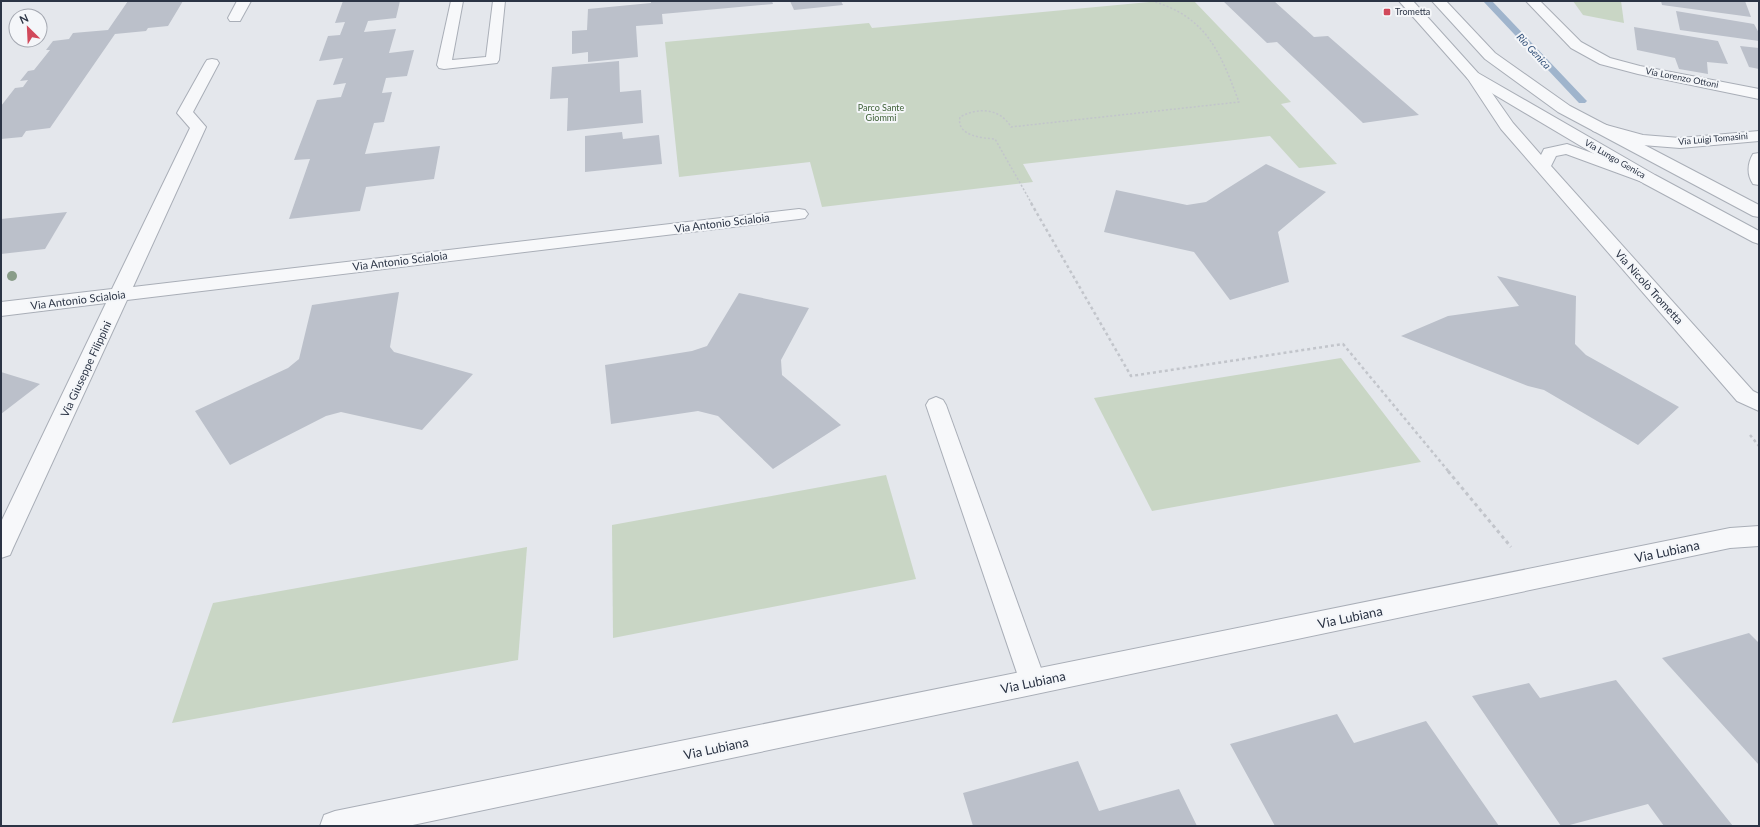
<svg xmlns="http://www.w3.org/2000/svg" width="1760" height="827" font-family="Lato,sans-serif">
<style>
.green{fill:#c9d6c5}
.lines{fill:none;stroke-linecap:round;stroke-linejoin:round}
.stream{fill:#9fb4cc;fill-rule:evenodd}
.building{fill:#bbc0ca}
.service-casing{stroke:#a9aeb7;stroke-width:2}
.minor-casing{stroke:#a9aeb7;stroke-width:2}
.tertiary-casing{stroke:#a9aeb7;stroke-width:2}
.path-far2{stroke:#c2c5cb;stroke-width:1.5;stroke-dasharray:2 2;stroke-linecap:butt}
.path-far1{stroke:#c2c5cb;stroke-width:2.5;stroke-dasharray:3 3;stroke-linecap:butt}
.path{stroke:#c2c5cb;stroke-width:3;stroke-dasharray:3.5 3.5;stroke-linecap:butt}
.service{fill:#f7f8fa;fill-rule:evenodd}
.minor{fill:#f7f8fa;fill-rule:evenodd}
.tertiary{fill:#f7f8fa;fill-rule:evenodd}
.tree{fill:#899d89}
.poi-dot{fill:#d1495b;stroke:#f4f6f9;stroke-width:1.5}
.labels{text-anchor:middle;stroke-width:4;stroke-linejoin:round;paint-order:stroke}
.far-poi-label{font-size:9px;fill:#2b3445;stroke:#f4f6f9;text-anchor:start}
.far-street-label{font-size:9px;fill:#2b3445;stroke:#f4f6f9}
.far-park-label{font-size:9px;fill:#3f6138;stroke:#f4f6f9}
.far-water-label{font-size:10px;font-style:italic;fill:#34527a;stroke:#f4f6f9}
.street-label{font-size:11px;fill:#2b3445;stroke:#f4f6f9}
.near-street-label{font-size:13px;fill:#2b3445;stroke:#f4f6f9}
</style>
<rect width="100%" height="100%" fill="#e4e7ec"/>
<!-- green -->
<g class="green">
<polygon points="1160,1 1194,1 1291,102 1281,104 1337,164 1299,168 1270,136 1023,164 1033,182 822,207 810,162 679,177 665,42 869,23 872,28"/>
<polygon points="1573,1 1621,1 1624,23 1583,15"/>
<polygon points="1341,358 1421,462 1152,511 1094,398"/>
<polygon points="886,475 916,579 613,638 612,525"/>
<polygon points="527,547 518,660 172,723 213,603"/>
</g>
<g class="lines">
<!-- stream -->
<polygon class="stream" points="1483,1 1492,1 1585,99 1587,101 1585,103 1579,103"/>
</g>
<!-- building -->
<g class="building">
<polygon points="128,1 183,1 168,26 148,28 146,31 115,34 50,128 26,131 22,137 1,139 1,106 15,88 23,87 28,80 20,81 28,71 34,70 50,50 46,50 53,41 69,39 73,33 108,30"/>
<polygon points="343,1 400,1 396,18 368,21 364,32 396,29 389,53 414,50 407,76 386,78 382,93 392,92 384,122 374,123 365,154 440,146 434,179 366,187 360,211 289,219 310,159 294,160 317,100 341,97 346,83 333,85 343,58 319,61 328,36 340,35 345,22 335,23"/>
<polygon points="651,1 772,1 773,4 662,14 663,24 636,26 638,57 588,62 588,52 572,54 572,31 587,30 588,9 651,3"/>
<polygon points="790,1 841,1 843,5 794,10"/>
<polygon points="1223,1 1274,1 1314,37 1328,36 1419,115 1363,123 1277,42 1267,43"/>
<polygon points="1661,1 1745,1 1751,17 1662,5"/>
<polygon points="1676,11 1754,24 1759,33 1759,41 1680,30"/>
<polygon points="1634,27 1718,41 1728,64 1707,62 1708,74 1679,69 1675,58 1637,50"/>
<polygon points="1740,46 1759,48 1759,69 1749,67"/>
<polygon points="619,61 620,92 641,90 643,123 567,131 568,98 550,99 552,67"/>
<polygon points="622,132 623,139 659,135 662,164 585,172 585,136"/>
<polygon points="1266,164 1326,192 1278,232 1289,282 1230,300 1194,252 1104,232 1116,190 1187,205 1206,202"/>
<polygon points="67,212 45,249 1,254 1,219"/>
<polygon points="1497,276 1576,296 1575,344 1586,355 1679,407 1638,445 1544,390 1528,386 1401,336 1448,316 1519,306"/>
<polygon points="399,292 390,347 394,352 473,374 422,430 341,412 326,416 230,465 195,411 288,368 299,359 312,305"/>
<polygon points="739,293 809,308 781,360 782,375 841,425 773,469 718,416 698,411 611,424 605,365 692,351 707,346"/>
<polygon points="1,372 40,384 1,414"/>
<polygon points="1749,633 1759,643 1759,765 1662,658"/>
<polygon points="1616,680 1733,826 1664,826 1648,804 1566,826 1561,826 1472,696 1529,683 1540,698"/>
<polygon points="1337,714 1354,743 1426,721 1499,826 1275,826 1230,744"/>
<polygon points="1078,761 1099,811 1179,789 1197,826 973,826 963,793"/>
</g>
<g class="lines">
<defs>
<g id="service">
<polygon points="451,1 463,1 452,60 486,57 493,1 505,1 499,60 497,63 444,69 439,68 437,65"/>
<polygon points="936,397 943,400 946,405 1046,682 1042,691 1033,694 1024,691 1020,682 926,405 929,400"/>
</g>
<g id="minor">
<polygon points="237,1 251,1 240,21 230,21 228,18"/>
<polygon points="1526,1 1540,1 1581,42 1610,58 1640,66 1759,89 1759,99 1638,74 1600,64 1571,48"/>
<polygon points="212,59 217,60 219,63 193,112 206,127 133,287 799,209 805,210 808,214 805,218 799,219 127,300 13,548 10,555 1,558 1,522 106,303 1,316 1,302 112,289 190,128 177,113 205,63 207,60"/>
<polygon points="1473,72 1478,73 1513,123 1541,155 1544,149 1567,144 1651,174 1654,178 1651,182 1645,183 1566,154 1556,156 1551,166 1753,391 1759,394 1759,411 1737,401 1501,129 1466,76 1468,73"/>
<polygon points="1599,123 1643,135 1680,138 1759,131 1759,141 1680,148 1642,145 1593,131 1591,128 1593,125"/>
<path d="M1759,153v32l-6,-1c-6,-9 -6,-20 0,-30z"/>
</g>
<g id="tertiary">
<polygon points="1399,1 1413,1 1478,73 1655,175 1759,231 1759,244 1753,242 1643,183 1468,79"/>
<polygon points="1432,1 1446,1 1495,53 1570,106 1759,205 1759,217 1753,216 1558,112 1485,59"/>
<polygon points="1759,526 1759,546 1730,548 408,826 320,826 324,815 335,811 1730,528"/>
</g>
</defs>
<!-- service casing -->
<use href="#service" class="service-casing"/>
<!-- minor casing -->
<use href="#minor" class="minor-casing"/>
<!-- tertiary casing -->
<use href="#tertiary" class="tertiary-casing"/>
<!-- path-far2 -->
<path class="path-far2" d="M1032,204l-37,-65c-13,-1 -39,-3 -35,-22 18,-10 40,-9 51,10l228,-25c-19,-50 -32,-85 -87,-101"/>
<!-- path-far1 -->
<g class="path-far1">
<polyline points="1031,203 1131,376 1343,344 1449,472"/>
<polyline points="1750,435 1759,446"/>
</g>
<!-- path -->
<polyline class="path" points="1448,471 1511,547"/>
<!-- service -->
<use href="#service" class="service"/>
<!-- minor -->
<use href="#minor" class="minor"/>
<!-- tertiary -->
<use href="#tertiary" class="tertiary"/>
</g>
<!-- trees -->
<circle class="tree" cx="12" cy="276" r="5"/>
<!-- markers -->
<rect class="poi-dot" x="1383" y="8" width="8" height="8" rx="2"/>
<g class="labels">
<!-- far-poi labels -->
<g class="far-poi-label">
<text x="1395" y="15">Trometta</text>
</g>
<!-- far-street labels -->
<g class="far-street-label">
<text transform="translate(1682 78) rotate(11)" y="3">Via Lorenzo Ottoni</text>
<text transform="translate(1713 139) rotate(-5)" y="3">Via Luigi Tomasini</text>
<text transform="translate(1615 159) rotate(30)" y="3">Via Lungo Genica</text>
</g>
<!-- far-park labels -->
<g class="far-park-label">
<text x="881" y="111">Parco Sante<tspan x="881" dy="10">Giommi</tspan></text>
</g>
<!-- far-water labels -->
<g class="far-water-label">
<text transform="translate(1534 51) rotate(47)" y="4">Rio Genica</text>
</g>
<!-- street labels -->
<g class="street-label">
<text transform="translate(722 223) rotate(-7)" y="4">Via Antonio Scialoia</text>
<text transform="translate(400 261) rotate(-7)" y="4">Via Antonio Scialoia</text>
<text transform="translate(1649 287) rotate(48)" y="4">Via Nicolò Trometta</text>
<text transform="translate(78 300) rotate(-7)" y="4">Via Antonio Scialoia</text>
<text transform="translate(86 369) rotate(-65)" y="4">Via Giuseppe Filippini</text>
</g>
<!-- near-street labels -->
<g class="near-street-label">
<text transform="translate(1667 551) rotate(-12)" y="5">Via Lubiana</text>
<text transform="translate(1350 617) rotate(-12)" y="5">Via Lubiana</text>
<text transform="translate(1033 682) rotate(-12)" y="5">Via Lubiana</text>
<text transform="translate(716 748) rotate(-12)" y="5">Via Lubiana</text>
</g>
</g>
<!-- border -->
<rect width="1760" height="827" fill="none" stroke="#2b3445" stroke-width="4"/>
<!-- north arrow -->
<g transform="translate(28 28) rotate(336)"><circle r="19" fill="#f4f6f9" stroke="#a4a8b1"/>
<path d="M0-3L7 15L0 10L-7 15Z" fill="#d1495b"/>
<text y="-6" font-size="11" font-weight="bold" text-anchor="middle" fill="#2b3445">N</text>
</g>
</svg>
